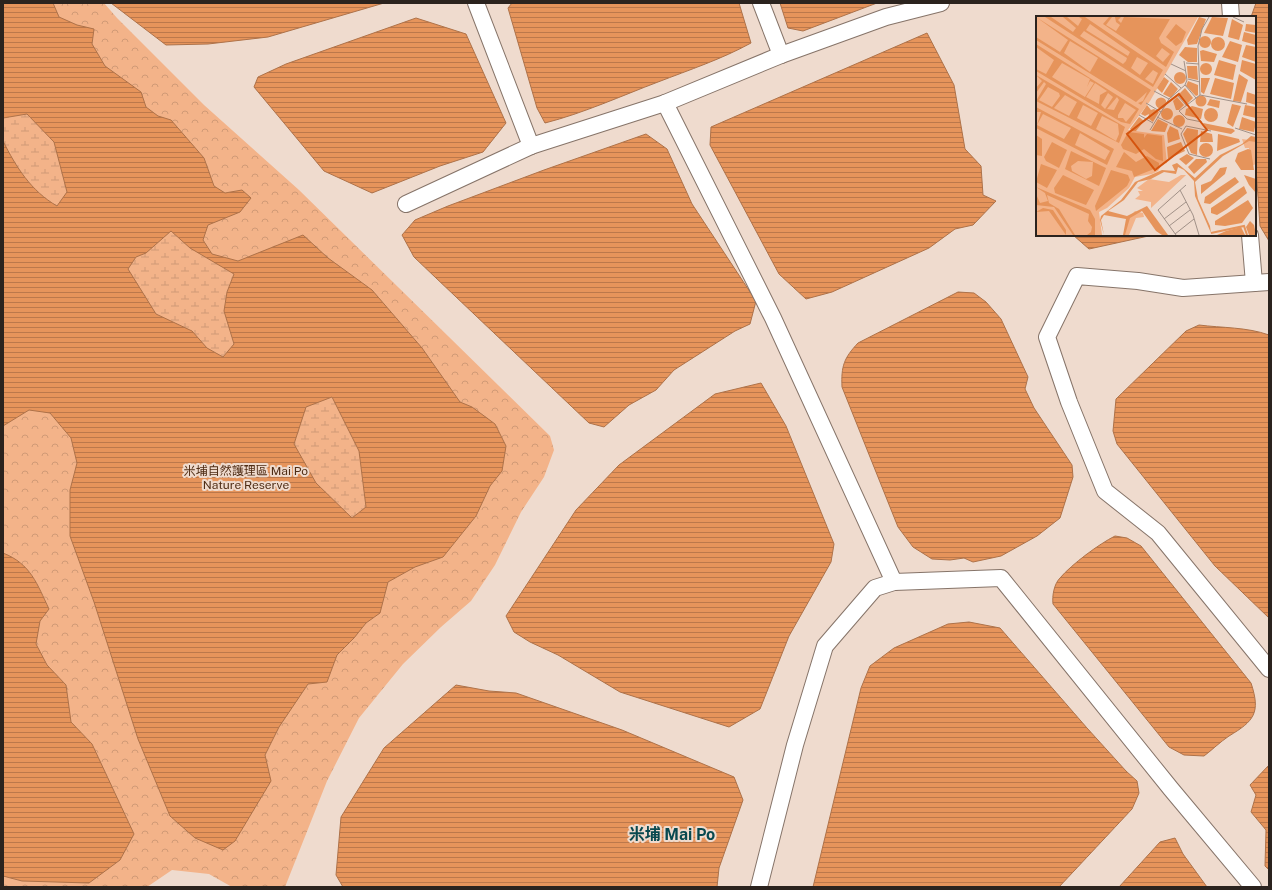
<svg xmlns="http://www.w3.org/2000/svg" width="1272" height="890" font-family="'Public Sans','Noto Sans TC',sans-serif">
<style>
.forest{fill:url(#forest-crowns)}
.wetland{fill:url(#wetland-marsh)}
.water{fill:url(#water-rules);stroke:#ae7249;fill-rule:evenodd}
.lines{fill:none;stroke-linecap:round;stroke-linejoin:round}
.lane-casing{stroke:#867469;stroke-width:18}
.lane{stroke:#fff;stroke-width:16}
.labels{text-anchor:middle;stroke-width:4;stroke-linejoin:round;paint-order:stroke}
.park-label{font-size:12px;fill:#4f2d15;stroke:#efdbce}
.district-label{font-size:16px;font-weight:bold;fill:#08494f;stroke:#efdbce}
.inset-river{fill:none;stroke:#e6945b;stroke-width:2}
.inset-road{fill:none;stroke:#a19188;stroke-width:1}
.view{fill:#d5540e;fill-opacity:0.15;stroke:#d5540e;stroke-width:2}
.inset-edge{fill:none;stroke:#2b231e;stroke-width:2}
</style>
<defs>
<pattern id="forest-crowns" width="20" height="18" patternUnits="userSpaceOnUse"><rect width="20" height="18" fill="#f3b389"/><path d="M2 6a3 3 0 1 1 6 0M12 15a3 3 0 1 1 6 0" fill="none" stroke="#d09a76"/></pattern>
<pattern id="wetland-marsh" width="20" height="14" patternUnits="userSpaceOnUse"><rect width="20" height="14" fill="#f3b389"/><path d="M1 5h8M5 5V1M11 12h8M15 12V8" fill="none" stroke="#d09a76"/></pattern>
<pattern id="water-rules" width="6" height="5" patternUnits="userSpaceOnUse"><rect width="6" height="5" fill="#e6945b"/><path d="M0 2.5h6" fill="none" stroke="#bb784b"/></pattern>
</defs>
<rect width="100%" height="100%" fill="#efdbce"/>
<!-- forest -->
<polygon class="forest" points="3,3 104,3 117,18 204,105 299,190 550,436 554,450 544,477 521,512 495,565 471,601 441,627 403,664 359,718 327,781 285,887 232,887 209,874 172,870 147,887 3,887"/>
<!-- wetland -->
<g class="wetland">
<polygon points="27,114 54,142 67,192 57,206 41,197 16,166 3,141 3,118"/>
<path d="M171,231l19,17 44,26c-13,33 -9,38 0,70l-12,13 -15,-9 -15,-17 -36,-17 -28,-46 8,-11 10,-4z"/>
<polygon points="332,397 359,451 366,507 352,518 316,483 294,444 306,407"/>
</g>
<!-- water -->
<g class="water">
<path d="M3,3h50l6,14 18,8 17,4 -2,15 13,22 36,26 5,15 12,9 13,4 33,38 10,28 11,7 17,-3 9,8 -11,14 -32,13 -5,15 9,14 26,7 65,-26 25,23 44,32 50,58 38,54 12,5 23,17 11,22 -4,25 -12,15 -14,30 -33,41 -28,10 -27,15 -8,31 -14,10 -12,15 -17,17 -10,27 -19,2 -29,43 -14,28 6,26 -36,60 -12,9 -28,-12 -25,-22 -32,-77 -44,-137 -24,-66v-46l7,-27 -6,-25 -21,-25 -21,-3 -26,16v-285c13,26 28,50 54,65l10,-14 -13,-50 -27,-28 -24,4zM171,231l19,17 44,26 -7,18 -3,19 10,33 -11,13 -16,-9 -15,-17 -36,-17 -28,-45 8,-12 10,-4zM332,397l27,54 7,56 -14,11 -36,-35 -22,-39 12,-37z"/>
<polygon points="111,3 384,3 268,37 208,44 166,45"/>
<path d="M512,3h227l12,40c-29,16 -62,27 -93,39 -37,14 -74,31 -113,41l-8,-15 -29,-100z"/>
<polygon points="780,3 877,3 803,31 788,28"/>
<polygon points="1256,3 1269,3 1269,241 1260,226 1255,154 1255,17 1251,17"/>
<polygon points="416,18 466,34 506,123 483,152 440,166 372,193 324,171 254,87 258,77 286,64"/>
<polygon points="927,33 954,85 965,149 981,166 983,195 996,201 973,225 955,229 929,248 832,292 806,299 779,274 710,145 711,127"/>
<polygon points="646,134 667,149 692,204 756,301 750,324 735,331 674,370 656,390 629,405 604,427 589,423 436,278 414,257 402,235 415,220 448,206 544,170"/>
<polygon points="1073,235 1153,235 1089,249"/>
<path d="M958,292l16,1 12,9 15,17 27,58 -3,12 9,19 38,57 1,12 -13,41 -23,18 -36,20 -28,6 -9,-4 -14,2 -18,-1 -19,-12 -15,-20 -56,-140c-1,-21 2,-29 16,-44z"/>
<path d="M1199,325c23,3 48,2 70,10v283l-54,-52 -98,-122 -4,-13 3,-32 70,-68z"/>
<polygon points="761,383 786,426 834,544 831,562 789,636 760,709 729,727 620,692 558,655 530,642 514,632 506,616 576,510 619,465 715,394"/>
<path d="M1115,536l12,2 14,8 110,137c10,30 3,38 -22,53 -9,6 -17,14 -25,20l-20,-1 -15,-8 -116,-143c-1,-8 1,-20 7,-26 12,-14 39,-34 55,-42z"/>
<path d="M3,553c28,11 34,31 46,56l-9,12 -4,23 11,21 19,20 5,37 21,22 42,90 -14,26 -31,23 -67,-2 -19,-5z"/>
<polygon points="969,622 1000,628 1087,728 1126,771 1137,781 1139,793 1132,809 1059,887 813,887 861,688 870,666 894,648 948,624"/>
<polygon points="456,685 489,691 516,693 622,730 734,777 743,800 719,868 717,887 343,887 336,875 341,817 384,748"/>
<polygon points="1269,765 1269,870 1265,866 1266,830 1251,812 1256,795 1250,785"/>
<polygon points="1175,838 1183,854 1207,887 1119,887 1160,842"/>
</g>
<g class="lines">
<defs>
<g id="lane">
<polyline points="476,3 531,146"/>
<polyline points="761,3 781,55"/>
<polyline points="1230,3 1231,17"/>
<polyline points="665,103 773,318 894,582"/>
<polyline points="406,204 531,146 665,103 781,55 886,17 941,3"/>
<polyline points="1250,235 1254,283"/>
<polyline points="1269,282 1183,288 1138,281 1077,276 1047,337 1069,402 1105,491 1158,533 1269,669"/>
<polyline points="759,887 795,745 825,646 875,588 894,582 1001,578 1171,789 1253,887"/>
</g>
</defs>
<!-- lane casing -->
<use href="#lane" class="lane-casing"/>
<!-- lane -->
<use href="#lane" class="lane"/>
</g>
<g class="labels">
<!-- park labels -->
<g class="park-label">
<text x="246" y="475">米埔自然護理區 Mai Po<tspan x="246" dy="14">Nature Reserve</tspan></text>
</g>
<!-- district labels -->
<g class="district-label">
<text x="672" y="840">米埔 Mai Po</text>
</g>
</g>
<!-- overview -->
<g transform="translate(1036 16)">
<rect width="220" height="220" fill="#efdbce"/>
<path d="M0,1h162l-48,84 -22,29 36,5 3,28 -5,1 -4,7 -6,3 -17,3 -6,11 -22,20 -8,4 3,23h-66zM206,123l14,2v23l-5,2 -2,-18h-4zM145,159h5l-35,33v-6l-16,-3 5,-4 -2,-4h5l-6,-3 12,-9 20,3zM99,195l8,2 1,4 -8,1 -7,17h-5l5,-18z" fill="#f3b389"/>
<path d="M15,1h12l13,11 -3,4zM76,1h6l-2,5 4,3 -4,6 -10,-6zM54,7l41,29 -3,4 -42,-26zM48,15l43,27 -1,3 -3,3 -43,-28zM0,31l18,13 -8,14 -10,-5zM121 39a6 6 0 1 1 12 0a6 6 0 1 1-12 0ZM26,47l28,16 -3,7 3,-5 4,2 -9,14 -34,-20zM60,67l11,8 -8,13 -13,-7zM12,71l11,6 1,4 -8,10 -13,-7zM72,77l5,3 -7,13 -5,-4zM29,79l12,7 -8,14 -15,-8zM81,81l2,3 -5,10 -7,-1zM84,85l16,9 -10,12 -8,-4 5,-10 -6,7h-4zM47,89l15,8 -7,13 -15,-8zM8,97l27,15 -7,11 -27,-14zM66,100l16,8 1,10 -3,7 -21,-12zM44,117l30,18 -5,9 -30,-15zM42,145l15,1 -1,14 -6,3 -14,-8 -1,-5z" fill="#f3b389"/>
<path d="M0,1l115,73 -10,15 -3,-2 5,-2 4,-9 -11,10 -100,-62v-3l24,15 8,-12zM34,25l28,17 -8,14 -26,-19zM9,1h6l22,15 3,-4 -13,-11h4l11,9 4,-7 -3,-2h6l78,53 -10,17zM54,8l40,28 -2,4 -42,-26zM48,15l43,27 -1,3 -3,3 -43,-28zM101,41l11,6 -8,12 -9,-7zM117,54l5,3 -5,11 -8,-5zM73,1h3l-6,8 10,6 4,-6 -4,-3 -1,-5h6l-3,3 3,3 3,-6 46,2 -11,19 2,5 13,9 -8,15 -63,-43zM126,32l8,6 -7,8 -7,-6zM163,1l7,2 -9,25 -9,1 -1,-5zM176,1l16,1 -5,18 -19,-3zM196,3l11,6 -4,15 -11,-3zM140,8l10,8 -4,10 -6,4 -10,-9zM210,8l10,1v8l-11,-2zM208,16l12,3v10l-14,-4zM163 26a6 6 0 1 1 12 0a6 6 0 1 1-12 0ZM175 28a7 7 0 1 1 14 0a7 7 0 1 1-14 0ZM194,25l12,4 -4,17 -16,-5zM0,28l103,65 -9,15 -9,-2 -85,-51v-2l10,5 8,-14 -18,-13zM26,47l28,16 -3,8 3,-6 4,2 -9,14 -33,-20zM59,67l12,8 -7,4 -1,9 -13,-7zM72,77l5,4 -8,12 -4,-4zM81,81l2,3 -5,10 -7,-1zM89,87l11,7 -10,12 -3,-4h-5v-3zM210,29l10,2v15l-14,-5zM149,31l12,1v14h-9l-9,-7zM167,34l14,4 -3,8 -13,-1 -1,-10zM183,44l17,5 -3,15 -19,-5zM206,44l14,4v16l-16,-9zM164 53a6 6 0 1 1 12 0a6 6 0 1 1-12 0ZM151,50h10l1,14 -10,-2zM138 62a6 6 0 1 1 12 0a6 6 0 1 1-12 0ZM203,58l9,6 -7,22 -8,-1zM0,59l89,52 -6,16 -83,-42 10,-17 -2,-2 -8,11v-5l6,-7zM12,71l11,6 1,3 -8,11 -13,-7zM29,79l12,7 -8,14 -15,-8zM47,89l15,8 -7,13 -14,-8zM66,100l16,8 1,10 -3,7 -20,-12zM128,61l5,4 -7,12 -5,-5zM165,62h9l-6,16 -3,-2zM179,62l19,5 -3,16 -21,-5zM152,65l10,4v10l-2,1 -10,-10zM135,66l7,7 -7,9 -8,-4zM149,72l8,10 -6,6 -9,-9zM211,76l9,3v10l-10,-3zM159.5 85a5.5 5.5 0 1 1 11 0a5.5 5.5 0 1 1-11 0ZM141,81l7,8 -5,5h-3l-3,-9zM119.5 87a5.5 5.5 0 1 1 11 0a5.5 5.5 0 1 1-11 0ZM174,83l10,2 -1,7 -12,-3zM196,88l9,2 -8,21 -6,-4zM111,89l4,5 3,-1 5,3 -6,10 -5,-4 1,-4 -4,2 -4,-2zM209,89l11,2v11l-13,-3zM156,90l11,3 -2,10 -16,-4 1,-6zM0,91l78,42 -7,16 -71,-37 5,-16h-5zM7,98l28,14 -7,11 -27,-14zM44,117l30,18 -5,9 -30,-15zM125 98a6 6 0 1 1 12 0a6 6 0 1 1-12 0ZM168 99a7 7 0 1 1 14 0a7 7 0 1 1-14 0ZM137 105a6 6 0 1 1 12 0a6 6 0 1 1-12 0ZM103,101l5,4 -8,10h-4l-2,-2zM206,101l14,5 -2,10 -15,-3zM122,103l10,5 -3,8 -14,-1zM167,107l30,6 2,2 -4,3 -25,-5zM134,110l8,4 2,9 -12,4 -1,-10zM151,112l11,2 -1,25 -6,-2 -8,-19zM165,115l11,3 1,8h-13zM92,116l16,2v4l3,-4 15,2 1,25 -7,-2 -12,-10 -8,5 -13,-5 -2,-4zM182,118l21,5 1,3 -23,9zM0,119l6,4v17l-6,-1zM215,120l5,1v5l-7,-1 -26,15 -28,26 3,17 12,27 1,7 -16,-37 -1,-15 -10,-11 -6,-3 -2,7 -12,-2 -13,7 -13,3 -14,18 -16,11 19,5 20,-10 21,29h-6l-6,-4 -14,-20 -12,7 -5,17h-2l3,-16 -22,-4 -3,5 3,15 -4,-15 1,-4 20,-16 14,-18 27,-12 13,1 -3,-6 5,-2 18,15 25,-23 22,-11zM16,126l15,8 -8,18 -13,-7 -2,-4zM145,126l4,9 -17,8 -1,-12zM163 134a7 7 0 1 1 14 0a7 7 0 1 1-14 0ZM212,133l3,1 3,20h-13l-6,-9 3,-8zM35,135l35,17 -7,18 -34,-17zM42,145l15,1 -1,14 -6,3 -14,-8 -1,-5zM88,136l12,10 11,-6 12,7v4l-25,10 -2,-6 -16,-4zM151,138l7,4 -8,7 -7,-6zM160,143h10l1,3 -13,12 -6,-7zM5,148l16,6 -10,18 -11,-6zM191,151l-2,7 -24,20v-9l10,-4 9,-13zM75,154l17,5 2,5 -3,6 -31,25 -1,-5zM27,159l31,15 -8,15 -31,-12 -1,-5zM208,159l12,4v14l-7,-8zM199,161l4,5 -29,22 -6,-1 1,-6zM208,170l3,7 -20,16 -10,6 -6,-2v-5zM0,171l54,23 5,9v16h-22l-19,-28 -18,-2v-11l4,9 8,-2 -3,-8zM11,179l42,19 -1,7 4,6 -1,5 -4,3h-12l-16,-26 -10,-6zM212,184l5,8 -11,15 -17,3 -10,-1v-4zM7,192l10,2 13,20v5l-17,-24 -13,1zM214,205l4,4 2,10h-7l-3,-8zM205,211l4,8h-28l9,-4z" fill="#e6945b" fill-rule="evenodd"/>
<path class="inset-river" d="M175,217l33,-7 3,9"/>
<path class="inset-road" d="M197,1l11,5M150,47l13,1M135,48l15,7M129,58l16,14M152,63l12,3M149,69l11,13M118,75l15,8M141,79l10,11M164,79l47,9M110,87l15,9M103,99l14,8M121,101l25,12M166,106l-15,-3 -8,-8 21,-16 -2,-49 4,-17 7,-12M199,112l21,7M114,114l19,-31 16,-14 2,-5 -3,-19M174,143l-21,-5 -8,-20 5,-8 25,5M144,174l13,25 6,20M128,203l22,-17M133,210l21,-16M139,218l19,-15M140,219l-18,-25 28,-25"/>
<path class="view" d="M143,78l28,36 -52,40 -28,-36z"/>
<rect width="220" height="220" class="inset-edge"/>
</g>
<!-- border -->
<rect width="1272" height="890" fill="none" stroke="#2b231e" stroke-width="8"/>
</svg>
